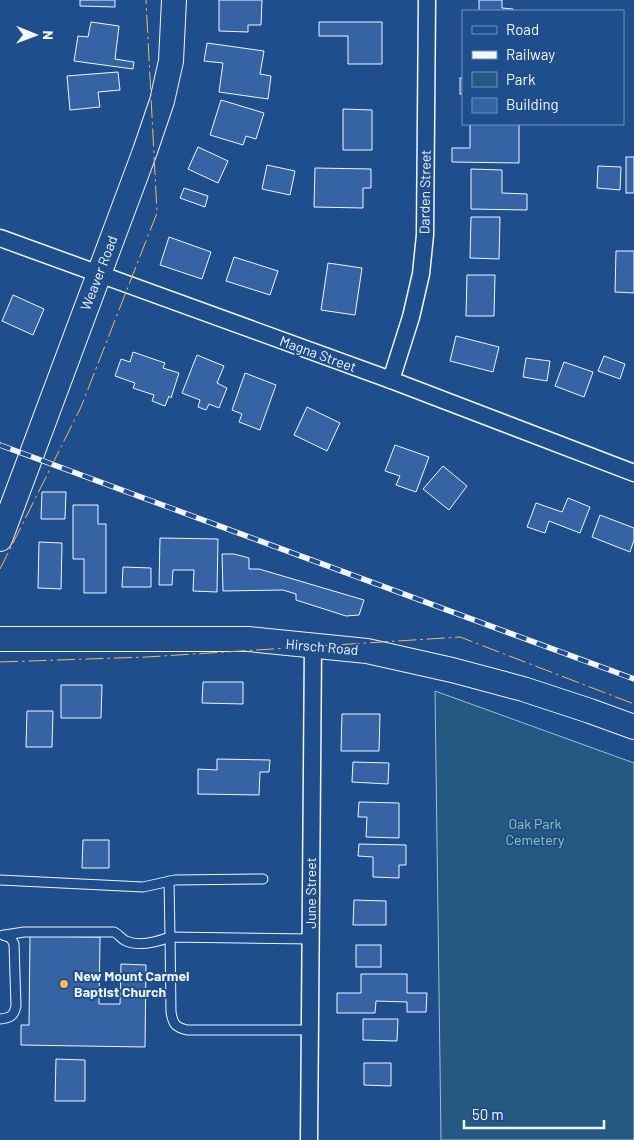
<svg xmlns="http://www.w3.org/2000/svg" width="634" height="1140" font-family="Barlow,sans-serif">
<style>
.green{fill:#245a82;stroke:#a8bbd7}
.building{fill:#3563a3;stroke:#f2f6ff}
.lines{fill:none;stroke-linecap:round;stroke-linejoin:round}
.lane-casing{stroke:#f2f6ff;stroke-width:11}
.street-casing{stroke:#f2f6ff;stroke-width:19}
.secondary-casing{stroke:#f2f6ff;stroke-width:26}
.lane{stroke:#1f4e8c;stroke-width:9}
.street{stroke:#1f4e8c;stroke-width:16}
.secondary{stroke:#1f4e8c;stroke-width:24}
.rail-casing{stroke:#f2f6ff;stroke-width:5.5}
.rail{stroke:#1f4e8c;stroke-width:4;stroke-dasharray:11;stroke-linecap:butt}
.power{stroke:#ffb74d;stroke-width:1;stroke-dasharray:18 4 2.5 4;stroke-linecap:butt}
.poi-dot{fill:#ffb74d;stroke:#1f4e8c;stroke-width:2}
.labels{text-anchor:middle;stroke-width:4;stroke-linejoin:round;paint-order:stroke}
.street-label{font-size:14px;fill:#f2f6ff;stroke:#1f4e8c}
.park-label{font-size:14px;fill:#97c8a6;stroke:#1f4e8c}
.poi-label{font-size:14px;font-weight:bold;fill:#f2f6ff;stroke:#1f4e8c;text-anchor:start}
</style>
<rect width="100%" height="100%" fill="#1f4e8c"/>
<!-- green -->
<polygon class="green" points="435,691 634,763 634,1140 441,1140"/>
<!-- building -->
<g class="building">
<polygon points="80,0 115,0 115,7 80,6"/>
<polygon points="219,0 262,0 261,25 248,25 248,32 219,31"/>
<polygon points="479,0 502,0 502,8 513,9 513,11 479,11"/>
<polygon points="91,22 119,26 115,59 134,62 133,69 74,61 78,36 88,37"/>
<polygon points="319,22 382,22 382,64 348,64 348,36 319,36"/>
<polygon points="207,43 264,51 260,74 271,76 268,99 219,92 223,63 204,61"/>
<polygon points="118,72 120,90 98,92 100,107 70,110 67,76"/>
<rect x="460" y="78" width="3" height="16"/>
<polygon points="221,100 264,113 256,139 246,136 243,145 210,135"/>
<polygon points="343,109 372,110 372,150 343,150"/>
<polygon points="470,124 519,124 519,163 452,162 452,148 470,148"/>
<polygon points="198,147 228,161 218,183 188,169"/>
<rect x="626" y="157" width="8" height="36"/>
<polygon points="267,165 295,171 290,195 262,189"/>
<polygon points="598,166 621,167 620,190 597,188"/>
<polygon points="315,168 371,169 371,188 363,188 363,208 314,207"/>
<polygon points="471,169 502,170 502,193 527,194 527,210 471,209"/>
<polygon points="184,188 208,196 205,207 180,198"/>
<polygon points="471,217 500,217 499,259 470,258"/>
<polygon points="169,237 211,252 202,279 160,265"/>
<polygon points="616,251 634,251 634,293 615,292"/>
<polygon points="234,257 278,271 270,295 226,281"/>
<polygon points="328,263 362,268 355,315 321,310"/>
<polygon points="467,275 495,275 494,316 466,316"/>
<polygon points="13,295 44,309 33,335 2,321"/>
<polygon points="456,336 499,347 493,372 450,361"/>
<polygon points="133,352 165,363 163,368 179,373 171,398 169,396 165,406 152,401 154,395 133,388 135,383 115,376 121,359 130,362"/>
<polygon points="197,355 224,366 217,383 227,388 219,408 209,404 206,410 198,407 200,400 182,393"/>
<polygon points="604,356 625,364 620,379 598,371"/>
<polygon points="526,358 550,361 547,381 523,377"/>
<polygon points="564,362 593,372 584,397 555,386"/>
<polygon points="245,373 276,385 260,430 239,422 242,414 232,410"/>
<polygon points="307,407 340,423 327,451 294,435"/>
<polygon points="395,445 429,457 416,492 396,485 400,476 385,471"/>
<polygon points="443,466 467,486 449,510 423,489"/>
<polygon points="42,492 66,492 65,519 41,519"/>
<polygon points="568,498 590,507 580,533 549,521 545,533 527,527 536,503 562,512"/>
<polygon points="73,505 98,505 98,524 106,524 106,593 84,593 84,559 73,559"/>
<polygon points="600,515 634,528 634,540 630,552 592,537"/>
<polygon points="160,538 218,539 217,592 193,591 194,570 173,570 172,585 159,585"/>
<polygon points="39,542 62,543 61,589 38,588"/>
<polygon points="222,554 234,554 249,558 249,569 259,569 364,600 359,615 346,616 296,600 296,594 283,590 223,591"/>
<polygon points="123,567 151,568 151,587 122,587"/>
<polygon points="203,682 243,682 243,704 202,703"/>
<polygon points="61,685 102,685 101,718 61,718"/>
<polygon points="27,711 53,711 52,747 26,747"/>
<polygon points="342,714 380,714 379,751 341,751"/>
<polygon points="217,759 270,760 269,772 260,772 259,795 198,794 198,769 217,770"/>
<polygon points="353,762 389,763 388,784 352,782"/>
<polygon points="359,802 399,803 399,838 366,837 367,817 358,817"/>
<polygon points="83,840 109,840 109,868 82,868"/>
<polygon points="359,844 406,845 406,865 399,865 399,878 373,877 373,857 358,856"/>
<polygon points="354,900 386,901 386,925 353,925"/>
<polygon points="30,936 100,937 99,1004 120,1004 121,964 146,965 145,1047 21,1045 21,1025 29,1025"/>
<rect x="356" y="945" width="25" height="22"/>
<polygon points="361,974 407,974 407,993 427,993 426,1012 407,1012 407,1002 376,1001 375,1013 337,1013 337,993 361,993"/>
<polygon points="363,1019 398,1019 397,1041 363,1040"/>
<polygon points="56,1059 85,1060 85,1101 55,1101"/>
<polygon points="364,1063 391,1063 391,1086 364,1085"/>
</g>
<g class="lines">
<defs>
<g id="lane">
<polyline points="0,880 143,887 175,880 263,879"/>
<path d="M5,935l19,-3h90c5,2 7,7 12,9 14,6 31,1 44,-4l-1,-56"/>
<path d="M0,1019c10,-1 14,-3 16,-13l-2,-62 -3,-6 -8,-3"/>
<path d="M310,1030h-123c-12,-3 -14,-6 -16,-18l-1,-75 141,2"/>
</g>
<g id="street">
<polyline points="0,238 391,380 634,473"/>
<polyline points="391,380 411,317 421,274 425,235 427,0"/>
<polyline points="309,1140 313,646"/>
</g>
<g id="secondary">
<polyline points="0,539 145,151 162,101 171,61 174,0"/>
<polyline points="0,639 248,639 367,651 452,670 523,689 590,711 634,727"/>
</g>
</defs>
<!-- lane casing -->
<use href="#lane" class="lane-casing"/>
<!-- street casing -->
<use href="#street" class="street-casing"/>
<!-- secondary casing -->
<use href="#secondary" class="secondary-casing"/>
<!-- lane -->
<use href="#lane" class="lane"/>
<!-- street -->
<use href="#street" class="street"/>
<!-- secondary -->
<use href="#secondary" class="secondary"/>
<defs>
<polyline id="rail" points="0,445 634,679"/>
</defs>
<!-- rail casing -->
<use href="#rail" class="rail-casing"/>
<!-- rail -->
<use href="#rail" class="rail"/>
<!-- power -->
<g class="power">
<polyline points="0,569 81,407 157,213 146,0"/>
<polyline points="0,662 147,657 460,637 634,704"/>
</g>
</g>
<!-- markers -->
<circle class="poi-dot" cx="64" cy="984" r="5"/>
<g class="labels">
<!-- street labels -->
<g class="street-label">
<text transform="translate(425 192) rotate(-89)" y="5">Darden Street</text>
<text transform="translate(99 273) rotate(-69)" y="5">Weaver Road</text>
<text transform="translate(318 354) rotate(20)" y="5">Magna Street</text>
<text transform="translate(322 647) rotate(5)" y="5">Hirsch Road</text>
<text transform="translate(311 893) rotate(-90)" y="5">June Street</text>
</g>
<!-- park labels -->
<g class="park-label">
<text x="535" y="829">Oak Park<tspan x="535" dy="16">Cemetery</tspan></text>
</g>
<!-- poi labels -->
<g class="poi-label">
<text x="74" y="981">New Mount Carmel<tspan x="74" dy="16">Baptist Church</tspan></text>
</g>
</g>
<!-- legend -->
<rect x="462" y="10" width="162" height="115" fill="#1f4e8c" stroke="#7391ba"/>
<rect x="472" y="26" width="25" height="8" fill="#1f4e8c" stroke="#7391ba"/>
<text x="506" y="35" font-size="15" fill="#f2f6ff">Road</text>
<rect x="472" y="51" width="25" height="8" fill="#f2f6ff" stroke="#7391ba"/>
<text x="506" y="60" font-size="15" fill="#f2f6ff">Railway</text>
<rect x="472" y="72" width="25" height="15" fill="#245a82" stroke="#7391ba"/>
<text x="506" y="85" font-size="15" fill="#f2f6ff">Park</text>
<rect x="472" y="98" width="25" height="15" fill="#3563a3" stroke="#7391ba"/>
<text x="506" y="110" font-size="15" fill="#f2f6ff">Building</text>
<!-- north arrow -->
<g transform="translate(35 35) rotate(91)" stroke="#1f4e8c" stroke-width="4" paint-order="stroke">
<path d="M0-4L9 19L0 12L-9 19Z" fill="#f2f6ff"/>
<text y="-8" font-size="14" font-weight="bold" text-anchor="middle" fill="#f2f6ff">N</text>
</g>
<!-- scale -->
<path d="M464 1120v8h140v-8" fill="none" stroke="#f2f6ff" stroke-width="2.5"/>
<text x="472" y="1120" font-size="15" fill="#f2f6ff" stroke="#1f4e8c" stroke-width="4" paint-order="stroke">50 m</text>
</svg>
